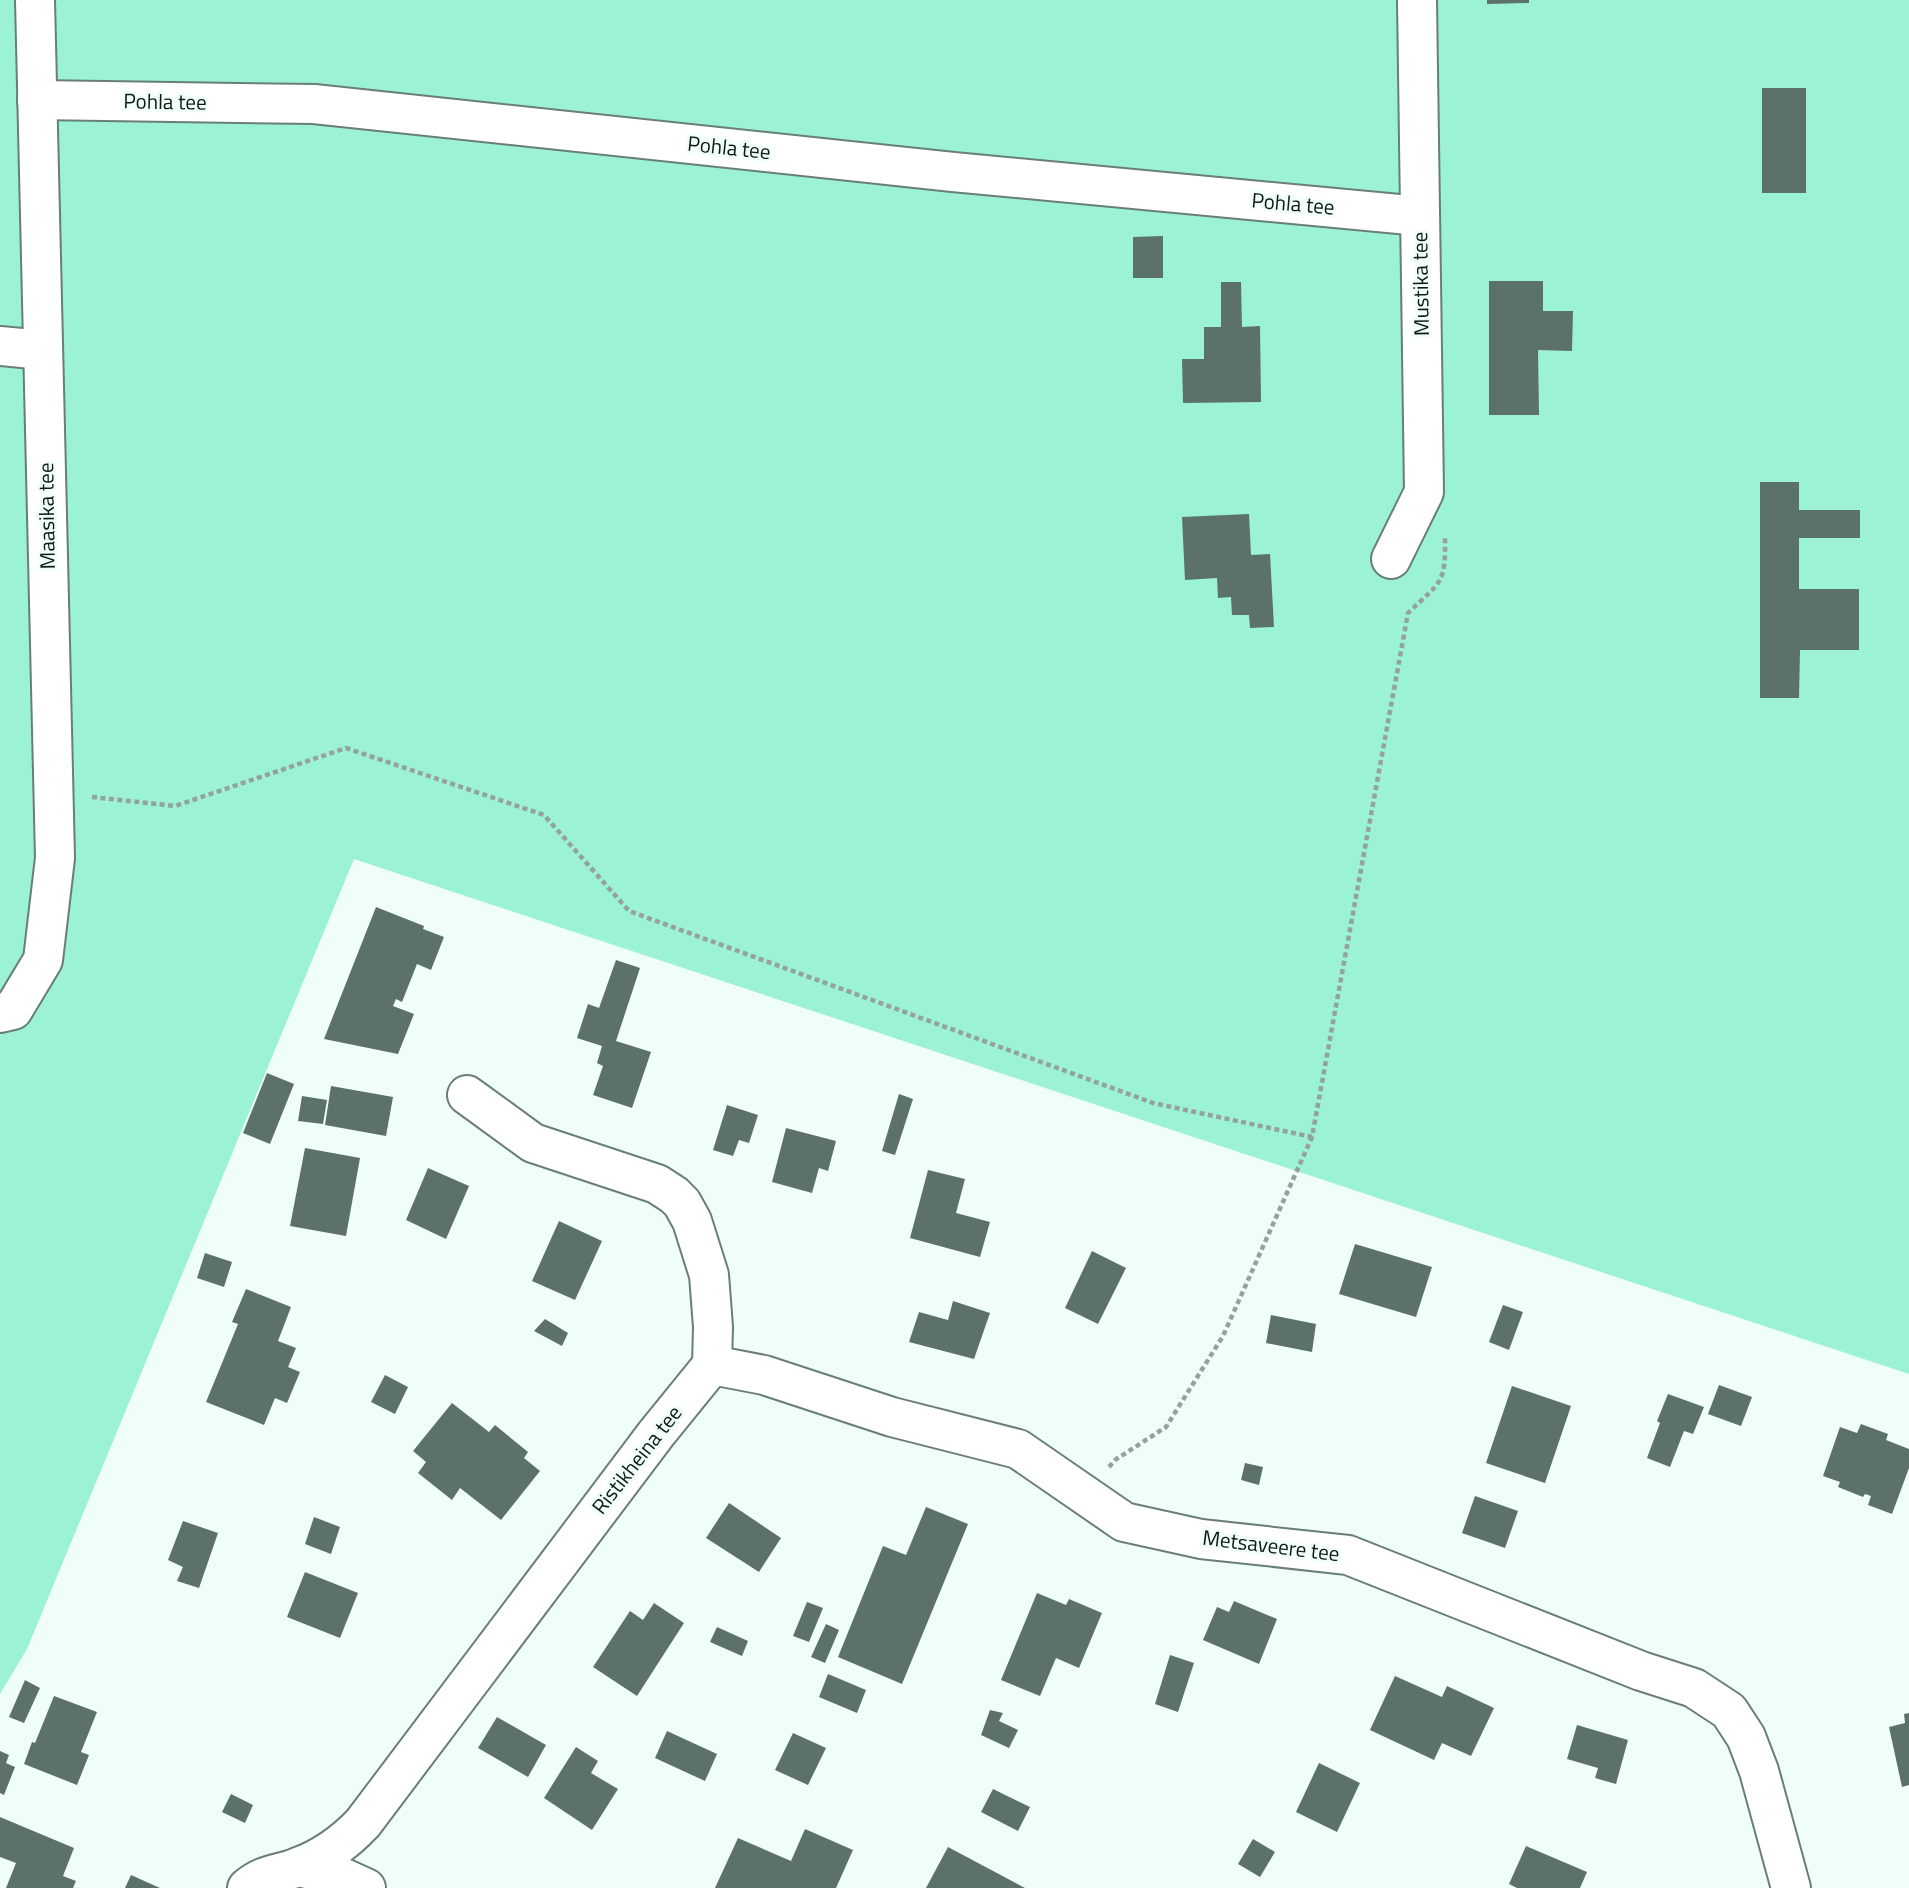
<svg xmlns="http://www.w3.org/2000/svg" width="1909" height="1888" font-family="'Titillium Web',sans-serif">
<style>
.green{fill:#9bf2d5}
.building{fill:#5b7169}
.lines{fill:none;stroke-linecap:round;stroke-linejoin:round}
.street-casing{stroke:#687e76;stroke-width:42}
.path{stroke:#95a19d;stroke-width:4.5;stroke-dasharray:5 3.5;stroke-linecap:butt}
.street{stroke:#fff;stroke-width:38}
.labels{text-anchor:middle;stroke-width:6;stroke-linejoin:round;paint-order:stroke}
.street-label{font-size:21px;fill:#101916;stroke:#f0fef9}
</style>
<rect width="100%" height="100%" fill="#f0fef9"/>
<!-- green -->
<polygon class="green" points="0,0 1909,0 1909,1374 354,859 27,1649 0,1694"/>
<!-- building -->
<g class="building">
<polygon points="1487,0 1529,0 1529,3 1487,4"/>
<rect x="1762" y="88" width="44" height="105"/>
<polygon points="1163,236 1163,278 1133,278 1133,237"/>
<polygon points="1489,281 1543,281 1543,311 1573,311 1572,351 1538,350 1539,415 1489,415"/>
<polygon points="1221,282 1241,282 1242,327 1260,326 1261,402 1183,403 1182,359 1204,359 1204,327 1221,327"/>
<polygon points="1760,482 1799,482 1799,510 1860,510 1860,538 1799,538 1799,589 1859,589 1859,650 1800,650 1799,698 1760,698"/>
<polygon points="1249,514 1251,555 1270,554 1274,627 1250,628 1249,615 1232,615 1231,597 1218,598 1217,578 1185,580 1182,517"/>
<polygon points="376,907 424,926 423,929 444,937 431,970 417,964 402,1002 396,999 393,1006 414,1014 398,1054 324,1039"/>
<polygon points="616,960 640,968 616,1041 651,1052 632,1108 593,1095 603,1066 597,1063 602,1046 577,1038 588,1004 599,1008"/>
<polygon points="267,1073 294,1084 270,1144 243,1133"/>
<polygon points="331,1086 393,1097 386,1136 325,1125"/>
<polygon points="899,1094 913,1099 895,1155 882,1151"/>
<polygon points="302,1096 327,1100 323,1124 298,1121"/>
<polygon points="727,1105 758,1115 749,1143 739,1140 733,1156 713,1150"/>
<polygon points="786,1128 836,1141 828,1171 819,1168 812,1193 772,1182"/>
<polygon points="305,1148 360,1158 346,1236 290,1226"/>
<polygon points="428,1168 469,1186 446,1239 406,1220"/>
<polygon points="928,1170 965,1179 956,1213 990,1222 980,1257 910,1238"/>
<polygon points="559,1221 602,1241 575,1300 532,1281"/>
<polygon points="1355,1244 1432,1267 1416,1317 1339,1294"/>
<polygon points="1092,1251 1126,1268 1098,1324 1065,1308"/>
<polygon points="205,1253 232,1262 224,1287 197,1278"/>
<polygon points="246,1289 291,1307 278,1341 296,1348 288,1367 300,1372 287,1403 275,1398 264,1425 206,1402 238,1324 232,1322"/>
<polygon points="953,1301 990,1313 974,1359 909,1342 919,1312 948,1320"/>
<polygon points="1503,1305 1523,1312 1509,1350 1489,1342"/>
<polygon points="1271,1315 1316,1324 1312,1352 1266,1343"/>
<polygon points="545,1319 568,1333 562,1346 534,1331"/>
<polygon points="385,1375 408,1387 395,1414 371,1402"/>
<polygon points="1719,1385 1752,1397 1741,1426 1708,1414"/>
<polygon points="1512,1386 1571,1406 1545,1483 1486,1463"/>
<polygon points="1668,1394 1704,1407 1693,1434 1684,1431 1670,1467 1647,1458 1660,1423 1657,1421"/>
<polygon points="452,1403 489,1432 495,1425 528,1452 524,1458 540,1471 501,1520 460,1488 452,1500 418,1473 426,1462 413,1451"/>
<polygon points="1861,1424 1888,1434 1886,1440 1909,1449 1909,1468 1892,1514 1868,1505 1871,1496 1865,1494 1863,1497 1838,1487 1840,1482 1823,1476 1840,1427 1857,1433"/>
<polygon points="1245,1463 1263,1467 1259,1485 1241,1480"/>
<polygon points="1475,1496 1518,1511 1505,1548 1462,1533"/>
<polygon points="729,1503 781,1538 759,1572 706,1538"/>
<polygon points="926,1507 968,1524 902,1684 838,1657 883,1546 906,1555"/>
<polygon points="314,1517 340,1527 331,1554 305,1544"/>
<polygon points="183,1521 218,1533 199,1588 177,1581 183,1567 168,1560"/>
<polygon points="305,1572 358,1593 340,1638 287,1617"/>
<polygon points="1037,1593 1066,1605 1069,1599 1102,1613 1079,1668 1056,1658 1040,1696 1001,1680"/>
<polygon points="1234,1601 1277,1619 1259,1664 1203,1640 1217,1607 1229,1612"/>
<polygon points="807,1602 823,1608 809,1642 793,1636"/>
<polygon points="654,1603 684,1623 637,1696 593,1667 630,1611 643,1620"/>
<polygon points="826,1624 839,1630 825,1663 811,1657"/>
<polygon points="717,1627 748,1641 742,1656 710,1642"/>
<polygon points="1170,1655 1194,1663 1178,1712 1155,1704"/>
<polygon points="828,1674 866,1690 857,1713 819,1697"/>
<polygon points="1395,1676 1442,1697 1447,1686 1494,1708 1471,1756 1442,1743 1434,1760 1370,1730"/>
<polygon points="25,1680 40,1688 24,1723 9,1717"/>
<polygon points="54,1696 97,1712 81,1752 89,1755 77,1785 24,1764 32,1742 35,1743"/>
<polygon points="990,1710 1003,1713 999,1721 1018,1730 1009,1748 981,1735"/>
<polygon points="1909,1713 1909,1785 1902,1787 1889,1727 1905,1723 1904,1714"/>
<polygon points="497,1717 546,1745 528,1777 478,1748"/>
<polygon points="1577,1725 1628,1740 1616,1784 1595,1778 1598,1768 1567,1759"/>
<polygon points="667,1731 717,1754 705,1781 655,1758"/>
<polygon points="793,1733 826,1748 808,1785 775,1770"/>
<polygon points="576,1747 598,1761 591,1773 618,1789 592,1830 544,1798"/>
<polygon points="0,1751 9,1755 6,1763 15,1767 4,1795 0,1793"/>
<polygon points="1319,1763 1360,1783 1337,1832 1296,1812"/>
<polygon points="993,1789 1030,1807 1018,1831 981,1812"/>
<polygon points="231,1794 253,1805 245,1823 222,1812"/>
<polygon points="0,1817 74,1848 63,1876 76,1881 73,1888 6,1888 16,1863 0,1857"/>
<polygon points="805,1829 853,1850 836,1888 715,1888 738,1838 791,1861"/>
<polygon points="1253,1839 1275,1852 1260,1877 1238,1864"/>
<polygon points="1526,1846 1587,1872 1580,1888 1517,1888 1509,1884"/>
<polygon points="948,1847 1025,1888 926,1888"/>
<polygon points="131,1875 160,1888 125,1888"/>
</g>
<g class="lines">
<defs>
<g id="street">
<polyline points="37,100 314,104 953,172 1420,216"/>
<polyline points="0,346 43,350"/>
<polyline points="1391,559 1424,492 1417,0"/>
<polyline points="0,1013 13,1010 43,960 55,858 35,0"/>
<polyline points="712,1365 764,1375 892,1417 1018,1449 1124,1522 1201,1539 1348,1555 1641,1671 1694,1688 1729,1711 1746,1737 1759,1771 1791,1888"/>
<polyline points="299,1867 344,1878 366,1888"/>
<path d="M247,1888c17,-15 32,-13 51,-21 25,-9 47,-25 65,-44l293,-389 56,-69 1,-38 -4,-52 -17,-54 -10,-18 -8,-8 -17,-11 -124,-41 -66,-48"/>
</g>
</defs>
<!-- street casing -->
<use href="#street" class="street-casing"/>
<!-- path -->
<g class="path">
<polyline points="92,797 175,806 346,748 544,815 629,911 1153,1103 1312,1137"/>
<path d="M1109,1467l6,-7 51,-33 57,-91 89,-199 96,-524c33,-32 38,-28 37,-77"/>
</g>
<!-- street -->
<use href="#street" class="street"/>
</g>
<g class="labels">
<!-- street labels -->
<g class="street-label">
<text transform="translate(165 102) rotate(1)" y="7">Pohla tee</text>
<text transform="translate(729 148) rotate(6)" y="7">Pohla tee</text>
<text transform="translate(1293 204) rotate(5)" y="7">Pohla tee</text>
<text transform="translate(1421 284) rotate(-91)" y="7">Mustika tee</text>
<text transform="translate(47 516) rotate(-91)" y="7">Maasika tee</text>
<text transform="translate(637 1460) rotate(-52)" y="7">Ristikheina tee</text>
<text transform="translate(1271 1546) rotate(7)" y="7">Metsaveere tee</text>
</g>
</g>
</svg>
